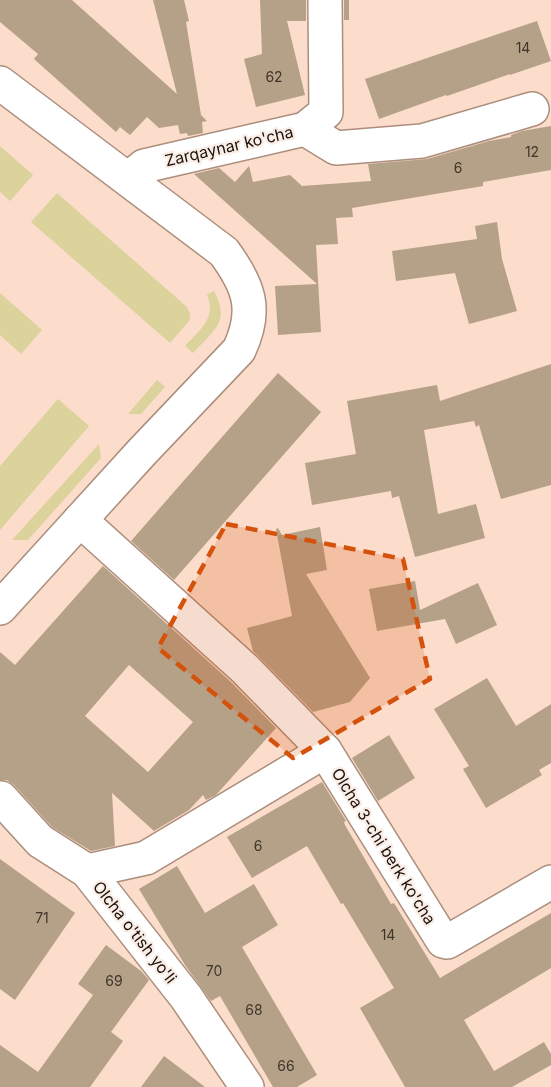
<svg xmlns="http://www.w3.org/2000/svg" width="551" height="1087" font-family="Inter,sans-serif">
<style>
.green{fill:#dbd39b}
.building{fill:#b4a187;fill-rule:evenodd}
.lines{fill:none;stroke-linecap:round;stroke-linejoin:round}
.minor-casing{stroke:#ab8e7d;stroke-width:36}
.minor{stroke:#fff;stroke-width:33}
.marked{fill:#d4520c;fill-opacity:0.2;stroke:#d4520c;stroke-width:4.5;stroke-dasharray:12 8;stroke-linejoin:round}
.labels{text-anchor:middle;stroke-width:4.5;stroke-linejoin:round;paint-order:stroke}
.number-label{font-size:14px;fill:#41352a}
.street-label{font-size:16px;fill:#1b110b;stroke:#faede6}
</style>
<rect width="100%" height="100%" fill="#fcdcca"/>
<!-- green -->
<g class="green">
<polygon points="0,146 33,175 10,201 0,192"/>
<polygon points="57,193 187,307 190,314 190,320 170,343 31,222"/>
<path d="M214,291c17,31 -1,40 -21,62l-8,-7c14,-16 32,-27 22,-51z"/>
<polygon points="0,293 42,330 21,354 0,335"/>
<polygon points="157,380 165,387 141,414 128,414"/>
<polygon points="58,399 89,426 0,530 0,466"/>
<polygon points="99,444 101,458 28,540 12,540"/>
</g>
<!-- building -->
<g class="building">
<polygon points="0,0 72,0 177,94 153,0 184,0 189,21 186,22 201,115 207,121 202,122 203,133 188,136 187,133 180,134 178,125 159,128 147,117 130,135 120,127 116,132 34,59 38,54 0,22"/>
<polygon points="260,0 306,0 306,21 287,21 305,95 256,107 244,59 262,54"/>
<rect x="344" y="0" width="5" height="20"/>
<polygon points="537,21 551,61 510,75 510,74 447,96 446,95 379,119 365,79"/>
<polygon points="551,126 551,170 483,182 483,186 352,208 353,217 336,218 338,244 316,245 321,332 278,335 275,286 317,284 194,174 219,168 235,182 249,166 253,182 290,175 302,186 371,181 368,164 427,159 489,141 511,137 511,135 522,131"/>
<polygon points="497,222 502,259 517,311 469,324 455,273 396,281 392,251 477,239 475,226"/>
<polygon points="551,364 551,485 501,499 479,425 476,427 474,421 424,430 438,514 476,504 485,538 415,557 399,496 392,498 391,491 312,505 305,463 356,454 347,401 437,385 440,401"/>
<polygon points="278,373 321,412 174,580 131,541"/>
<polygon points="320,527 327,570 306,574 370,678 350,702 313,712 253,651 247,628 292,616 276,529 278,528 282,535"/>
<path d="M103,566l129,117 44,45 -60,67 -10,5 -3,-5 -14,15 -35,21 -42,-38 3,53 -24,5 -39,-24 -38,-42 -7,-5h-7v-128l15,13zM129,665l64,57 -45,50 -63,-56z"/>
<polygon points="415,581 420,610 478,583 497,625 456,644 445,619 377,631 369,589"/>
<polygon points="487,678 516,726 551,704 551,763 539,770 542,775 486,808 463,769 469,766 434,709"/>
<polygon points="389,735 415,778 378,801 352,758"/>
<polygon points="322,782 346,821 344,822 345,825 391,904 394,903 440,978 551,913 551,968 464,1020 494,1071 544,1042 551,1054 551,1065 512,1087 405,1087 360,1008 394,988 343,903 341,904 307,846 252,878 227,837"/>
<polygon points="0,859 75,913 15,1000 0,989"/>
<polygon points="177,866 205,913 254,884 278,925 242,947 317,1075 297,1087 273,1087 220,996 211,1001 185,965 139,889"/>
<polygon points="106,945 141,971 149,980 111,1032 123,1041 90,1087 0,1087 0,1045 38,1072 93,995 78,984"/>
<polygon points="164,1056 205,1087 141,1087"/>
</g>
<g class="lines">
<defs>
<g id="minor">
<path d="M0,83l224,169c25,34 34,58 15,98l-97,102 -142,156"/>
<polyline points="305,129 336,148 422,141 532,109"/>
<polyline points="128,179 144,166 305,129 326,112 325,0"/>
<polyline points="80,520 245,669 325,751 443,941 447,942 456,937 551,882"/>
<polyline points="1,798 40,841 87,871 186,997 247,1087"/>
<polyline points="87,871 146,858 325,751"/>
</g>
</defs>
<!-- minor casing -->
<use href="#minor" class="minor-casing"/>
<!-- minor -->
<use href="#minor" class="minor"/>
</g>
<!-- marked area -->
<path class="marked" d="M226,524l177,35 27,120 -137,79 -135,-110z"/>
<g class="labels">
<!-- number labels -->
<g class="number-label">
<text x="523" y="53">14</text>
<text x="274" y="82">62</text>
<text x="532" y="157">12</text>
<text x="458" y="173">6</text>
<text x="258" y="851">6</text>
<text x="42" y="923">71</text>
<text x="388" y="940">14</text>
<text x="214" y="976">70</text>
<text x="114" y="986">69</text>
<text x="254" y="1015">68</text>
<text x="286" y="1071">66</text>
</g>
<!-- street labels -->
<g class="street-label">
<text transform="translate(229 146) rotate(-13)" y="6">Zarqaynar ko'cha</text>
<text transform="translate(384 846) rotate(58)" y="6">Olcha 3-chi berk ko'cha</text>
<text transform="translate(135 932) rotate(52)" y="6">Olcha o'tish yo'li</text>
</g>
</g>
</svg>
